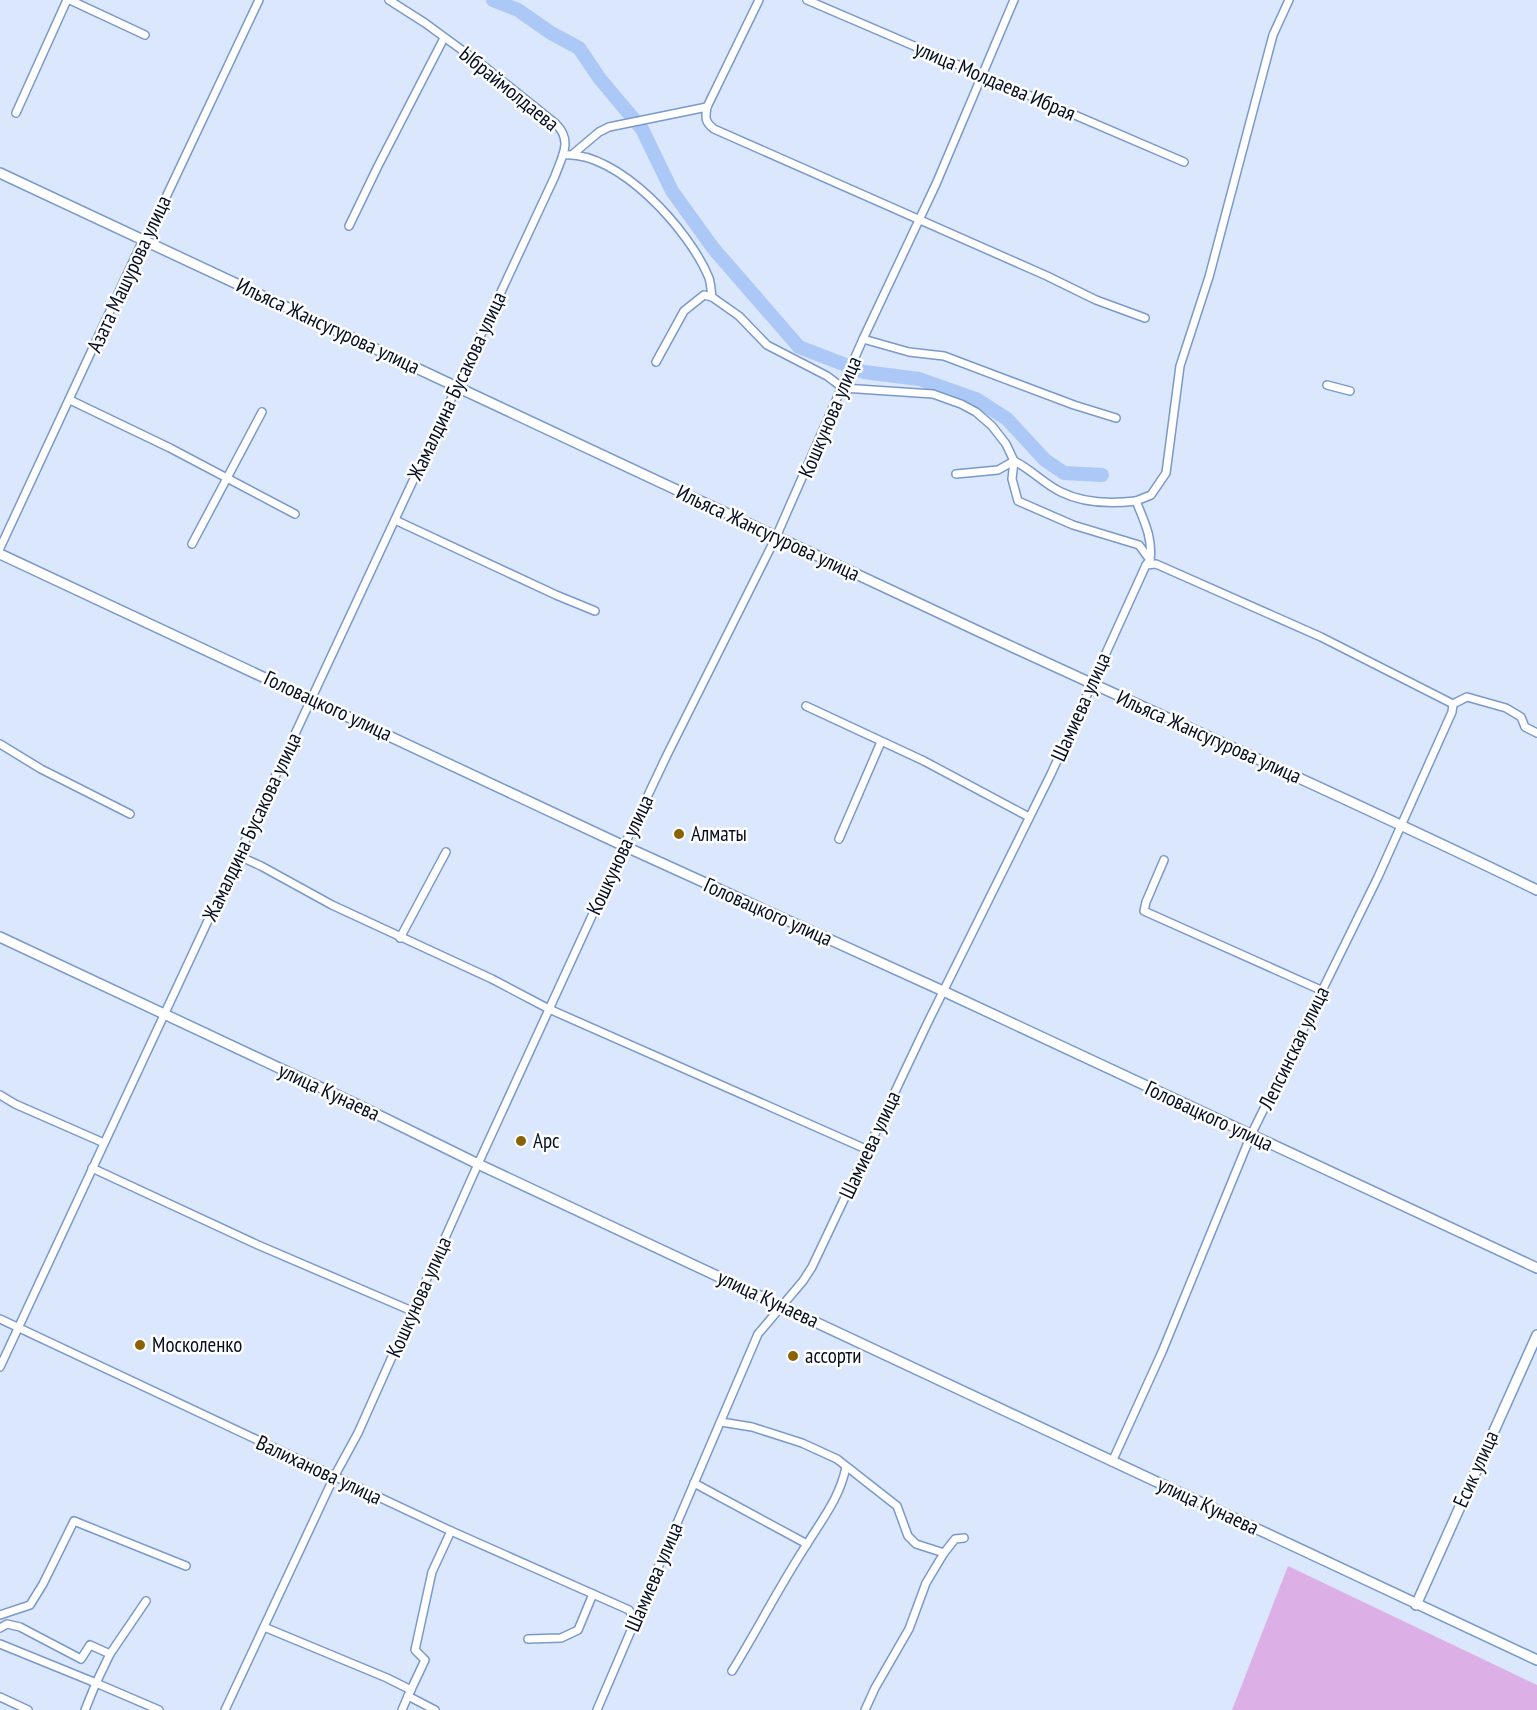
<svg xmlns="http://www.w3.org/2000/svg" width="1537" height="1710" font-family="'PT Sans Narrow',sans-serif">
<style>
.green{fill:#ddafe7}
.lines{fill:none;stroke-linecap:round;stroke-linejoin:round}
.river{stroke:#abc8f7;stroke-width:14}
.street-casing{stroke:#7a99cb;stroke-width:10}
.secondary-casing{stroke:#7a99cb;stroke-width:12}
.street{stroke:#fff;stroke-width:7}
.secondary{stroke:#fff;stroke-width:9}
.poi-dot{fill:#8a6202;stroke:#fff;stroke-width:2}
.labels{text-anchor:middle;stroke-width:5;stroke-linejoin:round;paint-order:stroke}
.street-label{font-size:21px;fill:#050f21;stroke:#fff}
.poi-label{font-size:21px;fill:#050f21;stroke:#fff;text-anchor:start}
</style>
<rect width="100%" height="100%" fill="#dae7fd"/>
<!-- green -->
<polygon class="green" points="1288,1566 1537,1685 1537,1710 1232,1710"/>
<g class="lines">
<!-- river -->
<polyline class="river" points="493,0 518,10 551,33 579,48 600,79 642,129 672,191 713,248 799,347 864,372 919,379 976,399 1007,419 1045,460 1064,473 1102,475"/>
<defs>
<g id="street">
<polyline points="70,0 145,35"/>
<path d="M759,0l-52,107c-2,11 -2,15 7,22l333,147 49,24 49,18"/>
<polyline points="807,0 1184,162"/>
<polyline points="16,113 67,0"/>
<polyline points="573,154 599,132 609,127 707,107"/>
<path d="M563,155c55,-5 127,76 146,123 2,6 2,13 3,19"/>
<polyline points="349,226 378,166 444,38"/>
<polyline points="863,339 909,352 944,356 1074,405 1116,418"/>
<polyline points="656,362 684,311 704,295 712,297 739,316 767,345 827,376 843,388 933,394 961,404 976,412 992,426 1006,444 1014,461 1012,479 1018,501 1073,525 1139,545 1150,560 1146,565"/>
<polyline points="1327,385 1350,391"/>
<polyline points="70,400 170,448 295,514"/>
<path d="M956,474l42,-4 16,-9c17,8 30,23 47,31 24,12 50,12 75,9"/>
<polyline points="395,520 556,595 595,611"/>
<polyline points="192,544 262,412"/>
<polyline points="0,548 143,240 150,231 259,0"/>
<path d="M1150,560c3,-22 -6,-39 -14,-59l15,-6 15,-22 14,-107 29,-89 64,-242 16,-35"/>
<polyline points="1453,704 1467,697 1506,708 1521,717 1525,727 1537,733"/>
<polyline points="806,706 924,761 1029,817"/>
<polyline points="0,744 41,769 130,814"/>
<polyline points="839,839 881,742"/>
<polyline points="239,856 261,866 332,905 492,979 549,1009 868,1150"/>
<polyline points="1164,860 1146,902 1144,911 1323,991"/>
<polyline points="400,938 446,852"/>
<polyline points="0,1095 15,1104 104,1143"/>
<polyline points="92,1168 258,1245 412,1311"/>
<polyline points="0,1319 451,1531 629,1610 635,1622"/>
<path d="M0,1367l555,-1191c7,-20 18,-35 1,-52l-71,-57 -60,-44 -36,-23"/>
<polyline points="721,1422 752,1427 802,1443 837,1459 897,1506 908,1536 916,1544 944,1553"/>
<polyline points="1112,1462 1162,1352 1251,1135 1378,877 1452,712 1453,704"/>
<polyline points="694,1483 807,1544"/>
<polyline points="0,1615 30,1605 43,1584 74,1521 186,1566"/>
<polyline points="264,1627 387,1678 411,1690"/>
<polyline points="0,1628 7,1624 20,1627 81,1659 90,1645 110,1654 96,1683 159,1710"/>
<polyline points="528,1639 561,1638 578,1630 593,1594"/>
<polyline points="0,1644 96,1683 85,1710"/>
<polyline points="110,1654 146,1601"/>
<path d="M732,1671c26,-42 48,-86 75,-127 16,-26 33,-47 39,-77"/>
<polyline points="408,1696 425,1660 415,1650 432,1572 451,1531"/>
<polyline points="0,1697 28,1710"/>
<polyline points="225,1710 334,1477 358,1433 478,1164 624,846 667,755 776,537 863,339 936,184 1014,0"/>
<polyline points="402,1710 408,1696 435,1710"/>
<polyline points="597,1710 758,1334 803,1281 812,1267 928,1022 1051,774 1146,565 1156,564 1321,637 1453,704"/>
<polyline points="865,1710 875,1688 909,1629 926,1583 944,1553 955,1539 964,1538"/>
</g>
<g id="secondary">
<path d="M0,173c327,152 653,307 980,459 185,86 373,168 557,258"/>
<polyline points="0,554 624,846 943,991 1537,1268"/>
<polyline points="0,937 358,1105 478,1164 1537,1660"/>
<polyline points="1416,1605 1537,1335"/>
</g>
</defs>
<!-- street casing -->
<use href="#street" class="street-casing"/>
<!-- secondary casing -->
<use href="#secondary" class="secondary-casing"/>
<!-- street -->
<use href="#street" class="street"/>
<!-- secondary -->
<use href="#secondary" class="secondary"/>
</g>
<!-- markers -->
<g class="poi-dot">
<circle cx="679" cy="834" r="6"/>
<circle cx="521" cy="1141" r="6"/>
<circle cx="140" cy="1345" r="6"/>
<circle cx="793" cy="1356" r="6"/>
</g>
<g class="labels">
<!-- street labels -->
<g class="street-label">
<text transform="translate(995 81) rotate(23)" y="7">улица Молдаева Ибрая</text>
<text transform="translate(509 89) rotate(39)" y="7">Ыбраймолдаева</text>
<text transform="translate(129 274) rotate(-65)" y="7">Азата Машурова улица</text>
<text transform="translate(328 326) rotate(25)" y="7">Ильяса Жансугурова улица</text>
<text transform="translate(457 386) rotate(-65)" y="7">Жамалдина Бусакова улица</text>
<text transform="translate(830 417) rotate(-67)" y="7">Кошкунова улица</text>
<text transform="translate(768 533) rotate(25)" y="7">Ильяса Жансугурова улица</text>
<text transform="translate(328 706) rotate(25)" y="7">Головацкого улица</text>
<text transform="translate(1081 707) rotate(-66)" y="7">Шамиева улица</text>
<text transform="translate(1209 737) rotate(24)" y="7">Ильяса Жансугурова улица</text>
<text transform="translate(252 827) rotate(-65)" y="7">Жамалдина Бусакова улица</text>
<text transform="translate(620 855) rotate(-65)" y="7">Кошкунова улица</text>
<text transform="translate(768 912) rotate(24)" y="7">Головацкого улица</text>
<text transform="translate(1294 1048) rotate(-64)" y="7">Лепсинская улица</text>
<text transform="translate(329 1092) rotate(25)" y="7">улица Кунаева</text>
<text transform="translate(1209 1116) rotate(25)" y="7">Головацкого улица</text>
<text transform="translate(870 1145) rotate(-65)" y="7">Шамиева улица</text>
<text transform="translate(419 1297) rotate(-66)" y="7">Кошкунова улица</text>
<text transform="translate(768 1299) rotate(25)" y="7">улица Кунаева</text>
<text transform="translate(1476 1469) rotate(-66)" y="7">Есик улица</text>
<text transform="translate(319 1470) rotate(25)" y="7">Валиханова улица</text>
<text transform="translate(1208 1506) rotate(25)" y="7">улица Кунаева</text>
<text transform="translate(654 1577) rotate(-67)" y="7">Шамиева улица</text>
</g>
<!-- poi labels -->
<g class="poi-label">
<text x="691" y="841">Алматы</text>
<text x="533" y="1148">Арс</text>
<text x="152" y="1352">Москоленко</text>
<text x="805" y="1363">ассорти</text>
</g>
</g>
</svg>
